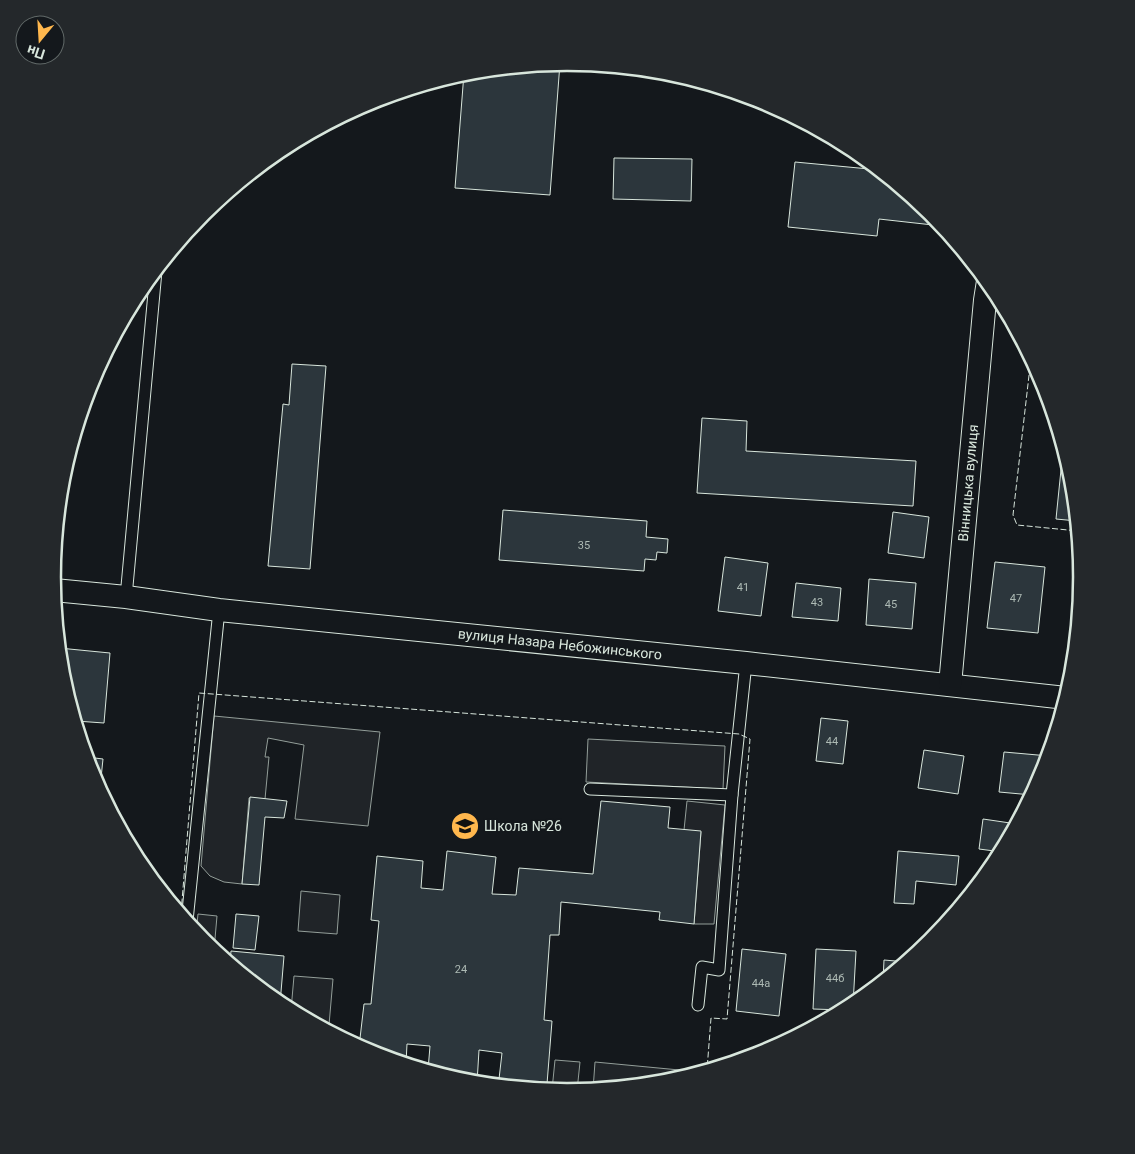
<svg xmlns="http://www.w3.org/2000/svg" width="1135" height="1154" font-family="Roboto,sans-serif">
<style>
.green{fill:#202428;stroke:#939e99}
.building{fill:#2c363c;stroke:#d8e6dc}
.lines{fill:none;stroke-linecap:round;stroke-linejoin:round}
.lane-casing{stroke:#d8e6dc;stroke-width:13}
.street-casing{stroke:#d8e6dc;stroke-width:24}
.lane{stroke:#14181c;stroke-width:11}
.street{stroke:#14181c;stroke-width:22}
.fence{stroke:#d8e6dc;stroke-width:1;stroke-dasharray:6 2.5;stroke-linecap:butt}
.labels{text-anchor:middle;stroke-width:4;stroke-linejoin:round;paint-order:stroke}
.number-label{font-size:11px;fill:#adbab4}
.street-label{font-size:14px;fill:#d8e6dc;stroke:#14181c}
.poi-label{font-size:14px;fill:#d8e6dc;stroke:#14181c;text-anchor:start}
.rim{fill:none;stroke:#d8e6dc;stroke-width:2.5}
</style>
<rect width="100%" height="100%" fill="#14181c"/>
<!-- green -->
<g class="green">
<polygon points="214,716 380,732 368,826 295,819 304,745 268,738 265,757 269,757 265,799 249,798 242,884 224,882 210,876 201,866"/>
<polygon points="588,739 725,746 723,789 586,782"/>
<polygon points="687,801 725,805 714,924 694,924 701,832 684,830"/>
<polygon points="301,891 340,895 337,934 298,931"/>
<polygon points="198,914 217,916 214,950 203,941 196,933"/>
<polygon points="294,976 333,979 329,1025 316,1024 291,1010"/>
<polygon points="555,1060 580,1062 577,1091 567,1092 552,1090"/>
<polygon points="595,1062 690,1071 690,1075 663,1083 630,1079 629,1086 593,1090"/>
</g>
<!-- building -->
<g class="building">
<polygon points="560,63 550,195 455,188 464,73"/>
<polygon points="614,158 692,159 691,201 613,199"/>
<polygon points="795,162 880,170 932,213 942,226 879,219 877,236 788,227"/>
<polygon points="292,364 326,366 310,569 268,566 283,404 289,405"/>
<polygon points="702,418 747,421 746,451 916,461 913,506 697,493"/>
<polygon points="1063,450 1065,450 1073,477 1077,521 1056,519"/>
<polygon points="503,510 647,521 646,537 668,539 667,553 657,552 656,560 645,559 644,571 499,560"/>
<polygon points="893,512 929,517 924,558 888,553"/>
<polygon points="725,557 768,563 761,616 718,611"/>
<polygon points="995,562 1045,567 1038,633 987,628"/>
<polygon points="869,579 916,583 912,629 866,625"/>
<polygon points="796,583 841,588 838,621 792,617"/>
<polygon points="59,648 110,653 104,723 76,721 62,677"/>
<polygon points="821,718 848,721 843,764 816,761"/>
<polygon points="924,750 964,756 958,794 918,788"/>
<polygon points="1004,752 1049,756 1043,774 1032,795 999,792"/>
<polygon points="87,757 103,759 100,788 92,774"/>
<polygon points="250,797 287,801 284,818 265,817 259,885 242,884"/>
<polygon points="601,801 670,807 668,828 701,831 694,924 659,920 660,912 561,902 559,935 550,935 544,1020 552,1021 547,1084 499,1079 502,1053 479,1050 477,1083 467,1082 428,1070 430,1046 407,1044 406,1063 370,1053 359,1047 364,1004 371,1004 379,921 371,920 377,856 423,861 421,888 443,890 447,851 496,857 492,894 516,895 519,868 593,874"/>
<polygon points="983,819 1017,824 1002,852 979,849"/>
<polygon points="898,851 959,856 956,885 916,881 914,904 894,903"/>
<polygon points="236,914 259,916 255,950 233,948"/>
<polygon points="742,949 786,954 779,1016 736,1011"/>
<polygon points="816,949 856,951 853,1005 844,1010 813,1009"/>
<polygon points="231,951 284,956 280,1004 230,963"/>
<polygon points="884,960 907,962 883,981"/>
</g>
<g class="lines">
<defs>
<g id="lane">
<polyline points="126,597 156,271"/>
<polyline points="590,789 732,795"/>
<polyline points="187,921 219,610"/>
<polyline points="698,1005 702,967 719,970 732,795 746,663"/>
</g>
<g id="street">
<polyline points="54,590 126,597 219,610 746,663 1066,698"/>
<polyline points="950,685 985,300 988,281"/>
</g>
</defs>
<!-- lane casing -->
<use href="#lane" class="lane-casing"/>
<!-- street casing -->
<use href="#street" class="street-casing"/>
<!-- lane -->
<use href="#lane" class="lane"/>
<!-- street -->
<use href="#street" class="street"/>
<!-- fence -->
<g class="fence">
<polyline points="1031,358 1013,515 1017,525 1078,531"/>
<polyline points="181,913 199,693 739,734 750,739 727,1019 711,1018 707,1070"/>
</g>
</g>
<!-- icons -->
<defs>
<symbol id="school-disc" viewBox="-11 -11 22 22"><circle r="9.5" fill="#ffb74d" stroke="#14181c"/><path d="M0-5L7-2L0 1L-7-2ZM-4 1L0 2.5L4 1V4Q0 6-4 4Z" fill="#111"/></symbol>
</defs>
<g fill-rule="evenodd">
<use href="#school-disc" x="449" y="810" width="32" height="32"/>
</g>
<g class="labels">
<!-- number labels -->
<g class="number-label">
<text x="584" y="549">35</text>
<text x="743" y="591">41</text>
<text x="1016" y="602">47</text>
<text x="817" y="606">43</text>
<text x="891" y="608">45</text>
<text x="832" y="745">44</text>
<text x="461" y="973">24</text>
<text x="835" y="982">44б</text>
<text x="761" y="987">44а</text>
</g>
<!-- street labels -->
<g class="street-label">
<text transform="translate(968 483) rotate(-85)" y="5">Вінницька вулиця</text>
<text transform="translate(560 644) rotate(6)" y="5">вулиця Назара Небожинського</text>
</g>
<!-- poi labels -->
<g class="poi-label">
<text x="484" y="831">Школа №26</text>
</g>
</g>
<!-- crop -->
<path d="M0 0H1135V1154H0ZM61 577a506 506 0 1 1 1012 0a506 506 0 1 1-1012 0Z" fill="#24282b" fill-rule="evenodd"/>
<path class="rim" d="M61 577a506 506 0 1 1 1012 0a506 506 0 1 1-1012 0Z"/>
<!-- north arrow -->
<g transform="translate(40 40) rotate(198)"><circle r="24" fill="#14181c" stroke="#626a69"/>
<path d="M0-4L9 19L0 12L-9 19Z" fill="#ffb74d"/>
<text y="-8" font-size="14" font-weight="bold" text-anchor="middle" fill="#d8e6dc">Пн</text>
</g>
</svg>
